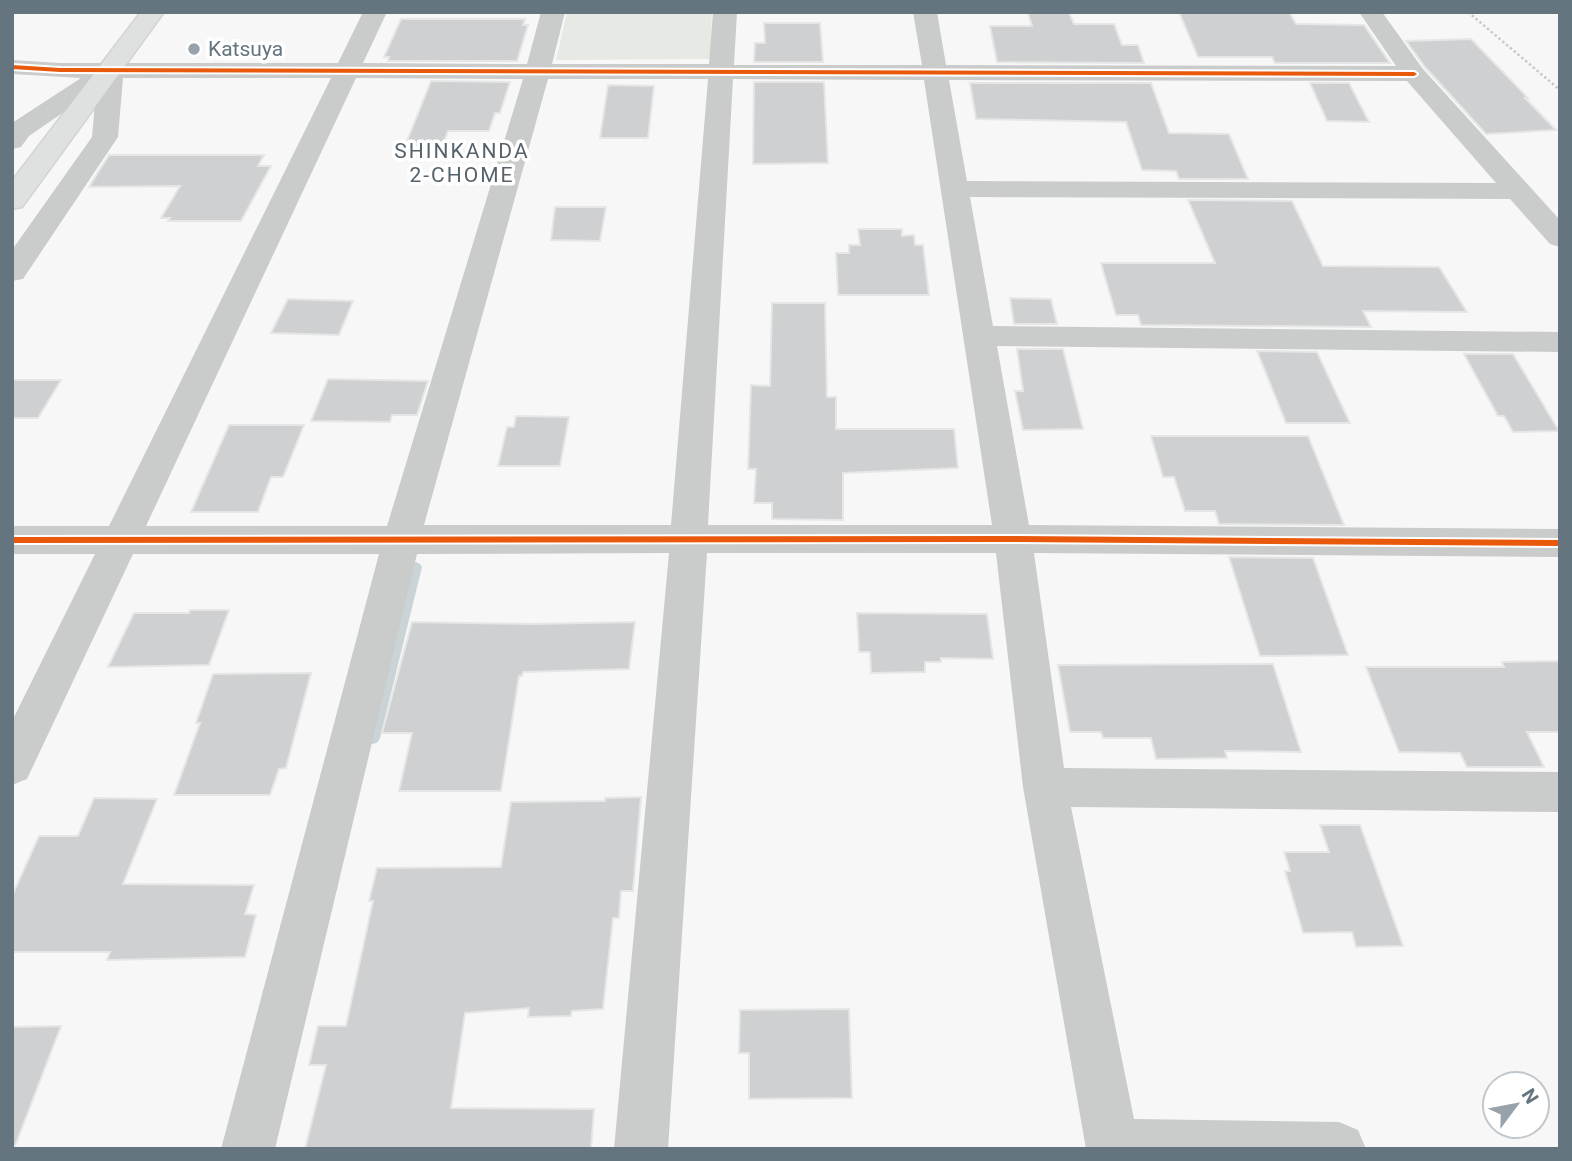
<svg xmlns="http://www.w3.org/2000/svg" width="1572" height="1161" font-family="Roboto,sans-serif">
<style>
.green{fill:#e6e9e4}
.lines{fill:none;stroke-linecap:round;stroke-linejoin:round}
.stream{fill:#cad4d6;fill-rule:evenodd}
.building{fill:#ced0d1;stroke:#e6e6e6;stroke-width:2}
.primary-casing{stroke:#d3d4d5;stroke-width:3}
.path{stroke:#c8c9ca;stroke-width:2.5;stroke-dasharray:2.5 2.5;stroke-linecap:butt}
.street{fill:#cacccc;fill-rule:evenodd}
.primary{fill:#dfe0e0;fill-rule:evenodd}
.cycleway-casing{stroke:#fff;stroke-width:4}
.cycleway{fill:#e8590c;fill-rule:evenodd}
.poi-dot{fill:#97a2aa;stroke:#fff;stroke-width:2.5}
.labels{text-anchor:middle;stroke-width:7;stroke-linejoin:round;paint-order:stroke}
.far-poi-label{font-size:21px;fill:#647580;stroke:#fff;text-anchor:start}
.far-neighbourhood-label{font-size:21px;letter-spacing:2px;fill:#56636c;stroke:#fff}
</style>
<rect width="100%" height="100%" fill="#f7f7f7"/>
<!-- green -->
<polygon class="green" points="567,12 712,12 710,59 556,60"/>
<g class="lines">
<!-- stream -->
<polygon class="stream" points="416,562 420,564 422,567 380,738 378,742 373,744 368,742 366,738 410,567 412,564"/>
</g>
<!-- building -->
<g class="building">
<polygon points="1179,12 1289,12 1296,24 1364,25 1390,63 1275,63 1272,57 1198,57"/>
<polygon points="1028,13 1069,13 1074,24 1114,24 1122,45 1138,45 1144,63 997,62 990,26 1032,26"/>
<polygon points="401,19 525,19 523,25 528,25 517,61 388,61 389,57 384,57"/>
<polygon points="764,23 820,23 823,62 754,62 755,43 765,43"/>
<polygon points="1471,39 1528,98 1525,98 1556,130 1486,134 1425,67 1406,41"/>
<polygon points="431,81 510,82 500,113 495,113 489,131 448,131 438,157 401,156"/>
<polygon points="754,82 824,82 828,163 753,164"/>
<polygon points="970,83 1151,83 1169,133 1229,134 1248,179 1179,179 1176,171 1142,170 1126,122 976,119"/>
<polygon points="1310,83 1349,83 1369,122 1327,121"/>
<polygon points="608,85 654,86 648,138 600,138"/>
<polygon points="109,155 264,155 258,166 271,166 241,221 168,221 170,218 161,218 180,186 89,187"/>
<polygon points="1188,200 1292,201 1323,266 1439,267 1467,312 1363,311 1371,327 1141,325 1138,315 1116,315 1101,263 1215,263"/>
<polygon points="555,207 606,207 600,241 551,240"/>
<polygon points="858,229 902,229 902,236 914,235 915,245 923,245 929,295 838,295 836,253 849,253 849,245 860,245"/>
<polygon points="1010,298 1051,299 1057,324 1014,324"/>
<polygon points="288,299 353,301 339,335 271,333"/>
<polygon points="772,303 825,303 827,397 836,397 836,429 954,429 958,468 843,473 843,520 772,519 772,503 754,503 756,469 748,469 751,385 770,386"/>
<polygon points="1017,349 1063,349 1083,429 1023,430 1015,391 1023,391"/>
<polygon points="1257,351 1317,352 1350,423 1286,423"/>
<polygon points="1464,354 1513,354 1559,431 1513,432 1504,416 1498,416"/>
<polygon points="328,379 428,381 417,415 392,415 390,422 311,421"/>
<polygon points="12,380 61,380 38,418 12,418"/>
<polygon points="516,416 569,417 560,466 498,466 507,427 514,427"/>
<polygon points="229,425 304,425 283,477 271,477 258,512 191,512"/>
<polygon points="1151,436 1308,436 1344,525 1219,524 1215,511 1185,511 1174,477 1163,477"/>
<polygon points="1229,557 1313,558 1348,655 1260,656"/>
<polygon points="190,610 229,610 209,665 108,667 134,613 189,613"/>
<polygon points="857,613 987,614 993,659 941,658 941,662 925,662 925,672 871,673 870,652 859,652"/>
<polygon points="412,622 532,624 635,622 629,669 523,672 522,676 519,676 501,791 399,791 412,733 382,733"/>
<polygon points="1560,661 1560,732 1527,732 1544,767 1467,767 1460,753 1399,752 1366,667 1504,667 1502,662"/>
<polygon points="1273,664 1301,752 1225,751 1227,758 1156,759 1151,738 1103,738 1101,732 1070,732 1058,665"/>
<polygon points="311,673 286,768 279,769 270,795 174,795 200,723 196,723 213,674"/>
<polygon points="641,797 633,891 621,891 619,918 613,918 603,1009 572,1011 571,1016 528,1017 529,1008 465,1013 451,1108 594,1109 591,1149 305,1149 326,1065 309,1065 318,1026 346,1026 373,901 369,901 377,868 501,867 511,802 605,801 605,798"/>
<polygon points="94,798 157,799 123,884 254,885 245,914 256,915 245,957 107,960 110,952 12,952 12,896 39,836 78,836"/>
<polygon points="1320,825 1360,825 1403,946 1356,947 1352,932 1303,933 1285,871 1290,871 1284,852 1329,852"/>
<polygon points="849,1009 852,1098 749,1099 749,1053 739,1053 740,1010"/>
<polygon points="61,1026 15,1146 12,1146 12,1027"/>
</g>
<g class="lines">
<defs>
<polygon id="primary" points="141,12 164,12 22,207 12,209 12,181"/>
</defs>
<!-- primary casing -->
<use href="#primary" class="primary-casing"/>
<!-- path -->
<polyline class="path" points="1468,12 1560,90"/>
<!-- street -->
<path class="street" d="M363,12h24l-24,51 164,1 14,-52h24l-13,52h157l4,-52h24l-3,53h188l-9,-53h24l9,53 450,1 -37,-54h23l41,57 137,151v27l-10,-3 -40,-45 -540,-2 23,129 567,6v20l-563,-6 32,179 531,4v28l-526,-4 30,215 496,4v40l-489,-5 63,312 205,3 19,8 8,19h-280l-63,-362 -27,-234h-289l-39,596h-54l55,-596 -252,1 -142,595h-54l158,-595h-246l-106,225 -15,6v-64l83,-167h-83v-28h97l222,-448h-208l-5,59 -95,142 -11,2v-31l80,-113 4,-47 -67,46 -8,11 -9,2v-26l69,-45 -69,-4v-14l48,3h278zM356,78l167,1 -136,447h-241zM548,79h160l-37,446h-247zM733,79l191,1 68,445h-284zM949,80l458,1 89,102 -529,-2z"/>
<!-- primary -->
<use href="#primary" class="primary"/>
<defs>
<g id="cycleway">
<polygon points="12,65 60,68 1414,72 1417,74 1414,76 60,72 12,69"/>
<polygon points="1013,536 1560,540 1560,546 1013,542 12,543 12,537"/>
</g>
</defs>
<!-- cycleway casing -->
<use href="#cycleway" class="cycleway-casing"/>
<!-- cycleway -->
<use href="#cycleway" class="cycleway"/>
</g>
<!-- markers -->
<circle class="poi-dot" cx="194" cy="49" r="7"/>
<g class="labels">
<!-- far-poi labels -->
<g class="far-poi-label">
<text x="208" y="56">Katsuya</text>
</g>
<!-- far-neighbourhood labels -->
<g class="far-neighbourhood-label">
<text x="462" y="158">SHINKANDA<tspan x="462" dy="24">2-CHOME</tspan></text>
</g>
</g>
<!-- border -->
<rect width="1572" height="1161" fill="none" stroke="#647580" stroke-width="28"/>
<!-- north arrow -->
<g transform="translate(1516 1105) rotate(58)"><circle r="33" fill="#ffffff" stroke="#c1c8cc" stroke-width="2"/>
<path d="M0-5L12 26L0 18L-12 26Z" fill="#97a2aa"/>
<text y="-10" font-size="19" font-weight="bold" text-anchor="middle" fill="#647580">N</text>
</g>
</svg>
